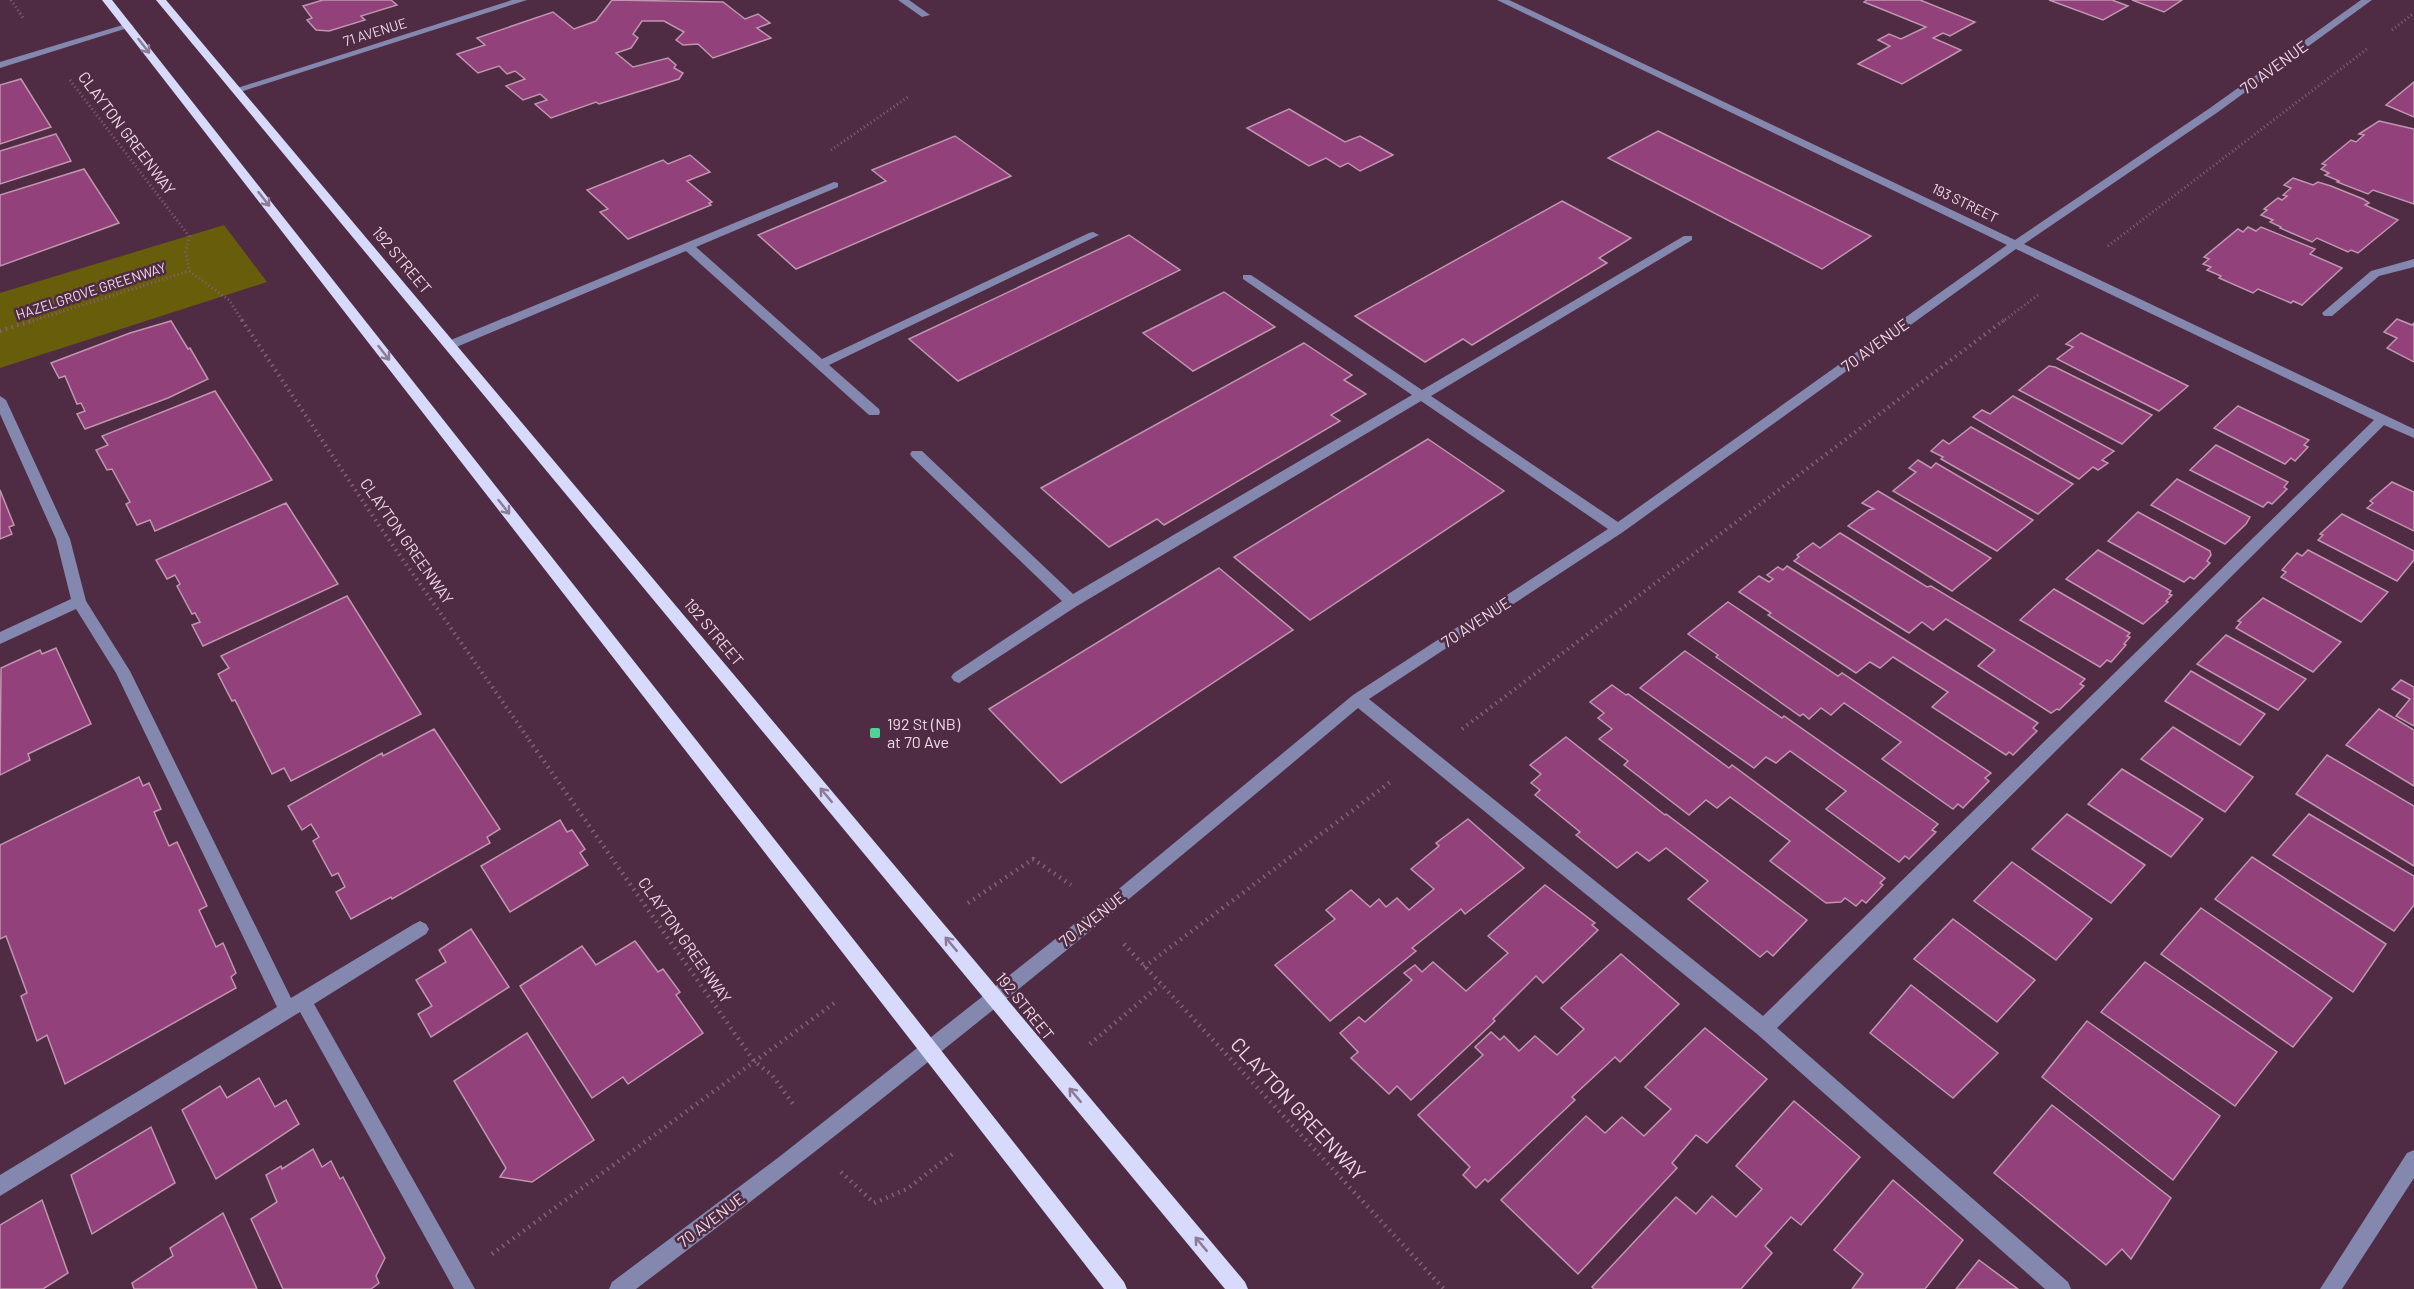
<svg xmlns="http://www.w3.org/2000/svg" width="2414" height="1289" font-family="Barlow,sans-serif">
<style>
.green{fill:#685d0a}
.building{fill:#93417a;stroke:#bf95af;stroke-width:1.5}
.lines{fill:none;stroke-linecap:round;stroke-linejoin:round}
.path-far2{stroke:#836378;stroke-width:3;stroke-dasharray:1 3;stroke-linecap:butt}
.path-far1{stroke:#836378;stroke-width:4;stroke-dasharray:1.5 4.5;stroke-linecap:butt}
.path{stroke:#836378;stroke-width:4.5;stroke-dasharray:1.5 5;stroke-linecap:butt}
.minor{fill:#8488af;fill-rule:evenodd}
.major{fill:#d7dafb;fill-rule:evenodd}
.oneway{stroke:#8c7a96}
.poi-dot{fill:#50d398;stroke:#4f2c43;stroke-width:2}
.labels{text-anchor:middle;stroke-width:5;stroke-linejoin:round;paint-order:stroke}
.far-street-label{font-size:14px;fill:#efd8e6;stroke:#4f2c43}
.street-label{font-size:16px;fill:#efd8e6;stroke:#4f2c43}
.poi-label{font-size:16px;fill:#efd8e6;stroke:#4f2c43;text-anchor:start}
.near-street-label{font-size:20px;fill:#efd8e6;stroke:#4f2c43}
</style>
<rect width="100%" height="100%" fill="#4f2c43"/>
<!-- green -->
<polygon class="green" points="224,225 267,282 0,368 0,293"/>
<!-- building -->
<g class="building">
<polygon points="323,0 391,0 397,5 361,16 365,20 329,31 316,30 307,20 312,18 303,6"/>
<polygon points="612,0 723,2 745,19 758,14 770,23 757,28 771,38 713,58 698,44 683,45 676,40 684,32 664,21 642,21 633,34 638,38 631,48 616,53 633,67 668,58 676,65 674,68 683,73 679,79 599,104 596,102 551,118 535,104 547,100 540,94 523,100 506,86 525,79 515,71 507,74 499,66 478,73 457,54 485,45 477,38 553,12 574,29 596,21"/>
<polygon points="1867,0 1920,0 1975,22 1950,36 1943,33 1933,38 1961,50 1902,84 1858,64 1890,46 1878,40 1889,34 1901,39 1926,27 1864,2"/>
<polygon points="2049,0 2112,0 2128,6 2103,20"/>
<polygon points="2132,0 2182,0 2164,12"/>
<polygon points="21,79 51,127 0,144 0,85"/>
<polygon points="2414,82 2414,117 2386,105"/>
<polygon points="1289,109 1345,142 1360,136 1393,155 1360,171 1348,163 1340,167 1326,158 1309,166 1247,128"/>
<polygon points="2379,121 2414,129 2414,204 2373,190 2368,194 2337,182 2339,181 2325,175 2329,173 2321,169 2326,165 2322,164 2351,140 2356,142 2364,135 2359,134"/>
<polygon points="1658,131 1871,236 1822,269 1608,158"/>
<polygon points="56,134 71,161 0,184 0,151"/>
<polygon points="955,136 1011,176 796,269 758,235 886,181 872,170"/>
<polygon points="690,155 710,172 687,181 712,202 709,203 711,205 628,239 600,212 608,209 587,190 663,160 668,164"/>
<polygon points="84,169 119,223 0,266 0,195"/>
<polygon points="2293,178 2313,185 2318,182 2331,186 2363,199 2369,203 2365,205 2398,220 2358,253 2351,250 2348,252 2317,238 2312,242 2280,228 2281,227 2270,222 2273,220 2261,215 2267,210 2264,209 2278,198 2282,200 2287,196 2283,195 2291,188 2284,185"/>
<polygon points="1562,201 1631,238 1599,258 1607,263 1472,345 1463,339 1425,362 1355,316"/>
<polygon points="2248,227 2256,231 2261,227 2315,249 2310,254 2342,268 2302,305 2293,301 2291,303 2258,289 2253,293 2219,278 2221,276 2207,270 2211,267 2203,264 2209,259 2204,257 2238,229 2243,232"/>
<polygon points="1129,235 1180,270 958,381 909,339"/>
<polygon points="1224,292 1275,327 1193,371 1143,333"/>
<polygon points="2397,319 2412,325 2414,323 2414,362 2387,348 2397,338 2384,332"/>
<polygon points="171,321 188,349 190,348 208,379 168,398 85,429 77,414 85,411 81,403 77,404 65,376 59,378 51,363 130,333"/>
<polygon points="2081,333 2188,386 2159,411 2057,359 2073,347 2066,344"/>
<polygon points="1304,343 1352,375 1344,380 1366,394 1331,415 1340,421 1164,525 1157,519 1109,547 1041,488"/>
<polygon points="2049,366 2055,367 2152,415 2122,444 2019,390"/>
<polygon points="215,391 272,480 155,531 150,520 137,525 126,504 130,502 112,469 107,470 96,450 108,445 102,436"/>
<polygon points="2013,396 2114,451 2102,460 2108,463 2098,470 2093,467 2079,479 1973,417 1982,410 1990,414"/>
<polygon points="2238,406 2309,440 2304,445 2308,447 2295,461 2291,458 2285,464 2214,428"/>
<polygon points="1971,427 2073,484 2038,514 1941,459 1943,457 1931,451 1943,440 1949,444"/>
<polygon points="1428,439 1504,491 1310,620 1234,557"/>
<polygon points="2216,445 2288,482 2284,487 2287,489 2272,504 2268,502 2263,507 2190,470"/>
<polygon points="1918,460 1931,468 1936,463 2033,520 1997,551 1893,491 1916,472 1909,468"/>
<polygon points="2177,479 2250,517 2246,524 2225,544 2151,505"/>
<polygon points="2392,482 2414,492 2414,531 2367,508 2373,503 2370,501"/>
<polygon points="0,490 14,525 9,527 12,534 0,539"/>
<polygon points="1878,491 1991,558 1952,591 1848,526 1869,510 1874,509 1862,503"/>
<polygon points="286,503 338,584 203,646 192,625 200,622 195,613 192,614 177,586 180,584 175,575 167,579 156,560"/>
<polygon points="2138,512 2210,551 2211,555 2207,561 2210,563 2194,579 2190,577 2184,582 2108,541"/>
<polygon points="2342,514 2414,551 2414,560 2397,581 2318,540 2323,535 2320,534"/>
<polygon points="1840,533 1927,587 1931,586 2085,679 2080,684 2084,686 2059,710 2057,709 2051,713 1978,666 1995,650 1946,619 1933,630 1922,622 1909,633 1794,561 1799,557 1797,555 1813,543 1820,548"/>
<polygon points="2098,550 2171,591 2169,594 2172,595 2166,601 2168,602 2143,624 2066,579"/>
<polygon points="2308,550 2388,592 2361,622 2281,577 2286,572 2282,570 2297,553 2302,556"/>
<polygon points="1787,566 2038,723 2033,728 2037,731 2013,755 2009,752 2006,755 1932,707 1948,692 1893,657 1880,668 1870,662 1856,673 1768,615 1771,613 1739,592 1759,576 1769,582 1773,579 1767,575 1778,567 1783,570"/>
<polygon points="1219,568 1293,630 1061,783 989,709"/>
<polygon points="2054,589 2130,633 2127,636 2130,637 2124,644 2126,645 2111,662 2107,660 2100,667 2020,620"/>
<polygon points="347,596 421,714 291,781 284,768 272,774 235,700 232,701 218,674 229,668 221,656"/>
<polygon points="2263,598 2341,642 2313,672 2236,628 2241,622 2238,621"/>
<polygon points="1728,602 1838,676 1842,673 1991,773 1985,778 1989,781 1963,808 1958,804 1953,809 1882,759 1901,742 1844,703 1831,715 1821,708 1809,719 1803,714 1800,716 1716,657 1718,655 1688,634"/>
<polygon points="2226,635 2306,679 2278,710 2197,664"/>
<polygon points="56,648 91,724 28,754 30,760 0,775 1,668 40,650 42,654"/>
<polygon points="1685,651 1782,718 1784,716 1938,824 1932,830 1936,832 1909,859 1905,856 1899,862 1826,809 1846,791 1790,751 1776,763 1766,757 1754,768 1640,688"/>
<polygon points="2191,671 2265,714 2240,745 2165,701"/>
<polygon points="2401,680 2414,687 2414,726 2396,716 2410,699 2392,689"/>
<polygon points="1612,685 1626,695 1628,694 1729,768 1732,765 1885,878 1880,883 1883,885 1866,903 1862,900 1856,906 1845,898 1841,902 1826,903 1770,861 1790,841 1730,797 1717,808 1706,800 1689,815 1624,765 1628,761 1599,739 1612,729 1598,718 1604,713 1590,702"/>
<polygon points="2379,709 2414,730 2414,786 2346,745"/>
<polygon points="2173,727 2253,777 2225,812 2141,759"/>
<polygon points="434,729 500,829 487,837 490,843 392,899 391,897 351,919 336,892 345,887 338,873 332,876 313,841 319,837 311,824 302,830 288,806 382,753 383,756"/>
<polygon points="1566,737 1665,815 1666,814 1807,920 1773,956 1767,951 1760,957 1688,899 1708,881 1666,848 1649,861 1637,852 1617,868 1576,835 1580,832 1535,795 1540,790 1531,783 1541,774 1530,765"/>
<polygon points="2327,755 2414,806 2414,866 2296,794"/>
<polygon points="2122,769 2203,819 2171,857 2088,804"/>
<polygon points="139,777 143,786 149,783 161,809 154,812 169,846 177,842 207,906 199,910 216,947 223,943 236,973 231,977 236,988 65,1084 47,1035 37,1041 21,996 27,993 6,936 0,939 0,845"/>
<polygon points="2067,814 2145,865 2111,903 2032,849"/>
<polygon points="2309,814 2414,876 2414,905 2394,931 2273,855"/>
<polygon points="1468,819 1524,868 1465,914 1461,909 1412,948 1416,951 1330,1021 1275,965 1335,919 1326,910 1351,890 1370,907 1379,899 1386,907 1397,898 1409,910 1434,889 1411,869 1439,846 1436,843"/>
<polygon points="560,820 567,832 572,830 585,849 580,853 588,865 510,912 481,866"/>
<polygon points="2252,857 2386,944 2353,992 2215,899"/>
<polygon points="2012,862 2092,919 2056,960 1974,901"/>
<polygon points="1545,885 1595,923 1592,925 1598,930 1543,983 1536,976 1493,1019 1495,1021 1411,1100 1397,1086 1389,1094 1351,1058 1358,1052 1340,1033 1359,1017 1365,1022 1412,980 1404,973 1415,965 1422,972 1433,962 1466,991 1508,953 1488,936"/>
<polygon points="2201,908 2332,998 2293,1047 2161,954"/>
<polygon points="1953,919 2035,980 1997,1022 1914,959"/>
<polygon points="471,929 509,987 431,1037 418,1014 432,1006 416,980 446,962 439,950"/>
<polygon points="635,941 658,972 663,969 680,992 676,995 703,1033 628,1084 623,1077 592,1098 520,986 582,946 596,965"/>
<polygon points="1621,954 1679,1004 1620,1062 1615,1057 1572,1097 1575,1100 1488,1182 1485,1179 1476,1188 1463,1175 1470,1167 1418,1115 1483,1055 1475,1047 1491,1032 1500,1040 1504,1036 1519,1051 1535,1036 1557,1055 1584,1029 1561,1008"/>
<polygon points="2145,962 2277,1052 2235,1106 2101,1012"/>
<polygon points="1911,985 1998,1053 1953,1098 1870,1033"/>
<polygon points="2087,1021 2220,1116 2173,1180 2042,1077"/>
<polygon points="1705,1028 1767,1079 1707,1143 1696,1135 1672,1163 1677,1168 1578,1274 1501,1200 1586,1116 1605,1133 1622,1117 1644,1136 1671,1109 1645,1087"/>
<polygon points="527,1033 594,1140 532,1182 500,1177 506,1168 454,1081"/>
<polygon points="259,1078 275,1107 286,1100 299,1124 216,1179 182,1110 220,1086 227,1098"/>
<polygon points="1794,1101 1860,1157 1801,1225 1791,1217 1765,1246 1772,1253 1741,1289 1594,1289 1592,1287 1676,1197 1696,1214 1712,1196 1736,1217 1762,1189 1736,1166"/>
<polygon points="2052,1105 2171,1198 2131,1259 2122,1249 2106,1265 1994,1173"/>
<polygon points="151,1127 175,1183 92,1234 71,1175"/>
<polygon points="313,1149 322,1167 331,1161 340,1179 343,1177 385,1258 376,1276 379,1283 371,1289 283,1289 251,1219 277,1202 266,1175 281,1166 282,1169"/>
<polygon points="1893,1180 1963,1240 1925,1289 1852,1289 1863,1274 1834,1250"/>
<polygon points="42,1200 68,1273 43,1289 0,1289 0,1225"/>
<polygon points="223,1213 257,1289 134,1289 132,1283 173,1256 170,1248"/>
<polygon points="1979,1260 2018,1289 1956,1289"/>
</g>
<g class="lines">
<!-- path-far2 -->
<g class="path-far2">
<polyline points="11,0 24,19"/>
<polyline points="2392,30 2414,13"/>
<polyline points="70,80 189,236 186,252 189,271 229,300 243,322"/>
<polyline points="831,150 908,97"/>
<polyline points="2108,246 2367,49"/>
<polyline points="29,322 189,271"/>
<polyline points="2002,322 2038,295"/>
</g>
<!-- path-far1 -->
<g class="path-far1">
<polyline points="242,320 380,527 530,741"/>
<polyline points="0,331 34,320"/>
<polyline points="1462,729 2004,320"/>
</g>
<!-- path -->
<g class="path">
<polyline points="529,740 754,1061 772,1075 793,1104"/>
<polyline points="968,903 1033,859 1071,885"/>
<polyline points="1124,944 1444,1289"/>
<polyline points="1144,967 1393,780"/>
<polyline points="1090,1044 1160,985"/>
<polyline points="841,1172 874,1203 907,1189 955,1152"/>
<polyline points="492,1254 837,1001"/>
</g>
<!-- minor -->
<g class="minor">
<polygon points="512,0 527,0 240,92 231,90"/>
<polygon points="898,0 909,0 930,15 922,17"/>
<path d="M1497,0h12l506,240 195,-132 151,-108h11l-154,112 -194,132 390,185v9l-30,-13 -607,603 291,254 3,7h-26l-288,-255 -399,-326c-236,199 -475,395 -722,581h-27l3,-7 167,-125 336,-265 238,-197 255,-166 -187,-128 -344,205 -118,77 -5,-2 -3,-4 3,-4 108,-72 -150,-144 -2,-3 2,-3h10l151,143 339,-199 -169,-116v-4h8l171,115 262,-154h8v4l-261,156 187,126 389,-277zM2016,249l358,171 -611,596 -394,-317 254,-167z"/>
<polygon points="126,24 134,26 0,68 0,62"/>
<polygon points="834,182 838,183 838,187 696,247 822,359 1089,233 1093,232 1099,235 829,365 879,409 880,412 879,415 869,415 686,251 454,348 450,349 444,345 446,342"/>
<polygon points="2414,259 2414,267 2379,276 2332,316 2324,316 2322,313 2371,271"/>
<polygon points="0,396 6,400 70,539 86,601 130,671 291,998 414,924 420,921 426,924 429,929 426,934 314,1004 475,1289 454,1289 300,1012 0,1196 0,1175 277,1007 116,673 76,609 0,644 0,632 71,599 56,539 0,414"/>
<polygon points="2414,1150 2414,1178 2342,1289 2320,1289 2407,1153"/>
</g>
<!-- major -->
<g class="major">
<polygon points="102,0 112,0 1124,1282 1127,1289 1104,1289"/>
<polygon points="156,0 166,0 1245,1282 1248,1289 1225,1289"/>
</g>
</g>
<!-- one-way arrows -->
<defs><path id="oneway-shaft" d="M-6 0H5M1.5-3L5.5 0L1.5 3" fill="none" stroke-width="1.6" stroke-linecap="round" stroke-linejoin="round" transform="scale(1.5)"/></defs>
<g class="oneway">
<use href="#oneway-shaft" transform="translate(144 46) rotate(52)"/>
<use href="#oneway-shaft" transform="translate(264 199) rotate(52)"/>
<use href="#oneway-shaft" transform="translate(384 353) rotate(52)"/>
<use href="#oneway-shaft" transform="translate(504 507) rotate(52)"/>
<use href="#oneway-shaft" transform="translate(826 795) rotate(-130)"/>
<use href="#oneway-shaft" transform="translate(951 944) rotate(-130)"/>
<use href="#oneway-shaft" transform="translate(1075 1095) rotate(-130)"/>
<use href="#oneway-shaft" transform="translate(1201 1244) rotate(-130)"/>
</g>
<!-- markers -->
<rect class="poi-dot" x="869" y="727" width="12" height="12" rx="3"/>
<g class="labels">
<!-- far-street labels -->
<g class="far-street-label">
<text transform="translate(375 32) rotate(-17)" y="5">71 AVENUE</text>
<text transform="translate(1965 203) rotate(26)" y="5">193 STREET</text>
<text transform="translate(91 291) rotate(-18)" y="5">HAZELGROVE GREENWAY</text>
</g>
<!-- street labels -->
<g class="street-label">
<text transform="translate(2274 67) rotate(-36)" y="6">70 AVENUE</text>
<text transform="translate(127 133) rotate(53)" y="6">CLAYTON GREENWAY</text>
<text transform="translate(402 260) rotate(50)" y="6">192 STREET</text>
<text transform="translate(1875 345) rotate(-36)" y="6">70 AVENUE</text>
<text transform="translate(407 541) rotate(55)" y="6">CLAYTON GREENWAY</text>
<text transform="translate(1476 622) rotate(-33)" y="6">70 AVENUE</text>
<text transform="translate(714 632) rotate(50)" y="6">192 STREET</text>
<text transform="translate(1092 919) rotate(-38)" y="6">70 AVENUE</text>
<text transform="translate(685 940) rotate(55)" y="6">CLAYTON GREENWAY</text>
<text transform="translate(1025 1006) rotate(51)" y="6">192 STREET</text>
<text transform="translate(711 1220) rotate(-37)" y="6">70 AVENUE</text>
</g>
<!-- poi labels -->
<g class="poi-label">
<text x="887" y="730">192 St (NB)<tspan x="887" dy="18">at 70 Ave</tspan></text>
</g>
<!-- near-street labels -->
<g class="near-street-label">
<text transform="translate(1298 1109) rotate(47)" y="7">CLAYTON GREENWAY</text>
</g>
</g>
</svg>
